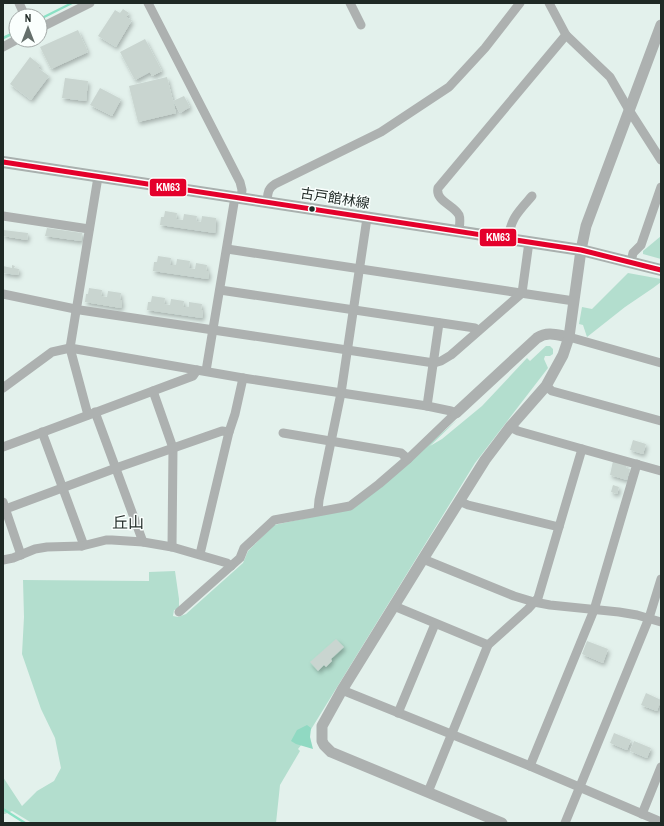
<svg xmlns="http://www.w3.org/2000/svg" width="664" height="826" font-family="'Archivo Narrow','Noto Sans JP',sans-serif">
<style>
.green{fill:#b3dece}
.forest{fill:#90d9c2}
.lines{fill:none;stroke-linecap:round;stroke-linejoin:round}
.stream{stroke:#8ae1c5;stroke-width:2.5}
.building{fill:#c9d5d0;filter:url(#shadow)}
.minor{stroke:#adb1b0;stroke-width:9}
.tertiary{stroke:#adb1b0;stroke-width:11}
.secondary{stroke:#a9b0ae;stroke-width:12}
.bus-1-casing{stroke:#fafffd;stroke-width:8}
.bus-1{stroke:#e4002b;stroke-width:5}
.bus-dot{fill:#1f2925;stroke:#fafffd;stroke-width:1.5}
.labels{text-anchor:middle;stroke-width:3;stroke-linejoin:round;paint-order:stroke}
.street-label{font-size:14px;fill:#1f2925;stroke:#fafffd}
.quarter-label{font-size:16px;fill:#1f2925;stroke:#fafffd}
.line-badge{stroke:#fafffd;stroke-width:1.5}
.badge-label{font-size:11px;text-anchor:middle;font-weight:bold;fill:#fff}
</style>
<defs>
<filter id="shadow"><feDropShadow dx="2" dy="3" stdDeviation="2" flood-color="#0004"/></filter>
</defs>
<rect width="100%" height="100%" fill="#e3f1ec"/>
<!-- green -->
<g class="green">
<polygon points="661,236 661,259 643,254 643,251"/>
<polygon points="628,273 661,279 661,282 653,288 625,307 587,337 583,325 579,324 582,307 592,309"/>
<polygon points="546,346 550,346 553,349 553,354 550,356 545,356 544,359 548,368 475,463 302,744 298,749 300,751 280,785 276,823 32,823 12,811 5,814 3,814 3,777 22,806 37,791 54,781 61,768 55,738 41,709 22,654 24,617 23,580 149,581 149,572 175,571 179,599 179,609 174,610 173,616 178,617 186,614 243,563 248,551 274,525 354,508 458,419 430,446 442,439 482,406 527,358 530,361"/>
</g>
<!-- forest -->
<polygon class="forest" points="307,725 311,728 310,737 313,749 296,744 291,741 297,730"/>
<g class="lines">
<!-- stream -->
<g class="stream">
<polyline points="40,19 72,3"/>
<polyline points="3,38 16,32"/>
<polyline points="3,809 25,823"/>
</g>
</g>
<!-- building -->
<g class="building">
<polygon points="123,9 129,13 126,17 132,20 116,47 98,36 115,10 120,13"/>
<polygon points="78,30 88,52 51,69 40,47"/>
<polygon points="145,39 162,71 152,76 150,72 135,80 120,52"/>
<polygon points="30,57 40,65 38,68 49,76 31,100 10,84"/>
<polygon points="167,77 176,113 138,122 129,86"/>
<polygon points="65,78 88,81 86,101 62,98"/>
<polygon points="100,88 121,99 112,116 90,105"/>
<polygon points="184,96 190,107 180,113 173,101"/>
<polygon points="165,211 177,213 176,219 183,220 184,214 197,216 196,221 201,222 202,216 216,218 215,233 160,225 161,217 164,217"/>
<polygon points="47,228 82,233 81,241 45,236"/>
<polygon points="3,230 28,233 27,240 3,236"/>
<polygon points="158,256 171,258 170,265 176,265 177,259 190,261 189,268 195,269 196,263 207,265 206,271 209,271 208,279 153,271 154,262 157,262"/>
<polygon points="12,265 15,266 14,268 19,269 18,275 3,273 3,266 12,268"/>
<polygon points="89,288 102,290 101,296 107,297 108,291 121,293 120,300 122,300 121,308 85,302 86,294 88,294"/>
<polygon points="152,296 165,298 164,304 170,305 171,299 184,301 183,307 189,307 189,302 202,304 201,310 203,310 202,318 147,310 148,302 151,302"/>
<polygon points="633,440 646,444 643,454 630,450"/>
<polygon points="613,461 627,465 626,468 630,469 627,480 610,475"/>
<polygon points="613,485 619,487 617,494 611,492"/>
<polygon points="336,639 344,647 331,659 332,661 326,667 324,665 318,671 310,662"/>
<polygon points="587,641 608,649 603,663 582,654"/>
<polygon points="646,693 661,700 657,711 641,705"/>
<polygon points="614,733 631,740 627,750 610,743"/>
<polygon points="634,741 651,748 647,758 630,751"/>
</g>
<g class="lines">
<!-- minor -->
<g class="minor">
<polyline points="19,3 25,16"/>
<polyline points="148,3 240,182 242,190 241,198"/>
<polyline points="350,3 361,25"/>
<polyline points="549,3 566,35 610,77 629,110 661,160"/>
<polyline points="40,28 90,3"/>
<polyline points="3,47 16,40"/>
<path d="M267,202c1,-8 0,-13 8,-18l106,-52 68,-45 36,-39 35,-45"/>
<polyline points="3,216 89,229"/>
<path d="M459,232c0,-5 2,-12 0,-17 -5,-10 -24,-14 -21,-27l128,-153"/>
<path d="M508,239c3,-21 10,-27 24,-43"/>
<polyline points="227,249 574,301"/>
<polyline points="631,262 633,253 641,245 661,187"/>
<polyline points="220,290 475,328 478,331"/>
<polyline points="3,294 80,310 434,363 441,361 451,355 522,293 529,242"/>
<polyline points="569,337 661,363"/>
<polyline points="206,371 235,197"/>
<polyline points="546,386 552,391 661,421"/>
<polyline points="3,388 52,352 70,348 243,378 427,406 451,411 456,413 408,459 379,484 350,506 274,520 244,548 240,558 179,612"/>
<polyline points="153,391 173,448 172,547"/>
<polyline points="427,406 439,323"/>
<polyline points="95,412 143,542"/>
<polyline points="88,415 70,348 98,177"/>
<polyline points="510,427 518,431 661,471"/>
<polyline points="42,432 83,543 82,546"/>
<polyline points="283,433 401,453 408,459"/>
<polyline points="3,447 193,376 197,370"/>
<polyline points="459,501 468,505 559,527"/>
<polyline points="3,502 21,555"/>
<polyline points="3,510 116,468 222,431 229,432"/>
<polyline points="318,511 319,500 341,393 367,218"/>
<polyline points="200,554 229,432 235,414 243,378"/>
<polyline points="423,559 514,596 534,602 550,605 619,612 637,615 661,622"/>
<polyline points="3,560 13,558 35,549 47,547 82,546 106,540 112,540 143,542 172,547 227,563 231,566"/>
<polyline points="394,606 488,645"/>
<polyline points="342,690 530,766 661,822"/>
<polyline points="398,713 435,624"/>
<polyline points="530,766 594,610 637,464"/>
<polyline points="428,792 488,645 528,609 538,598 582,449"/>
<polyline points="642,814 661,767"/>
<polyline points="565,823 649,618 661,579"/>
</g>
<!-- tertiary -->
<g class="tertiary">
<path d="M456,413l81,-75c11,-7 20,-3 32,-1"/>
<polyline points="502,823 331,752 324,745 322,741 322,726 342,690 423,559 485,460 510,427 546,386 563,355 569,337 581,250 586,226 661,25"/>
</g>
<!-- secondary -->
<polyline class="secondary" points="3,162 581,250 661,270"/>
<defs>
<polyline id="bus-1" points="3,162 581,250 661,270"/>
</defs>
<!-- bus-1 casing -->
<use href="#bus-1" class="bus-1-casing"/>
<!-- bus-1 -->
<use href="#bus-1" class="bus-1"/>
</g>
<!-- markers -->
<circle class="bus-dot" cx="312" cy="209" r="3.5"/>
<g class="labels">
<!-- street labels -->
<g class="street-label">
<text transform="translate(335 198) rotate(9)" y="5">古戸館林線</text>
</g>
<!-- quarter labels -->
<g class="quarter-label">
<text x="128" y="528">丘山</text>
</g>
</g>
<g class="line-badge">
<rect x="149" y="178" width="38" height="19" rx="4" fill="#e4002b"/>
<rect x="479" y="228" width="38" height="19" rx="4" fill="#e4002b"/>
</g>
<g class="badge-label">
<text x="168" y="191">KM63</text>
<text x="498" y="241">KM63</text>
</g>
<!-- border -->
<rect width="664" height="826" fill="none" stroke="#1f2925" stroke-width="8"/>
<!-- north arrow -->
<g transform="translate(28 28)"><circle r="19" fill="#fafffd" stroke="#a2a9a7"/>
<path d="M0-3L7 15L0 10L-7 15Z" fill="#646f6b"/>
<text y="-6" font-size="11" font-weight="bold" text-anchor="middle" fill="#1f2925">N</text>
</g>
</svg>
